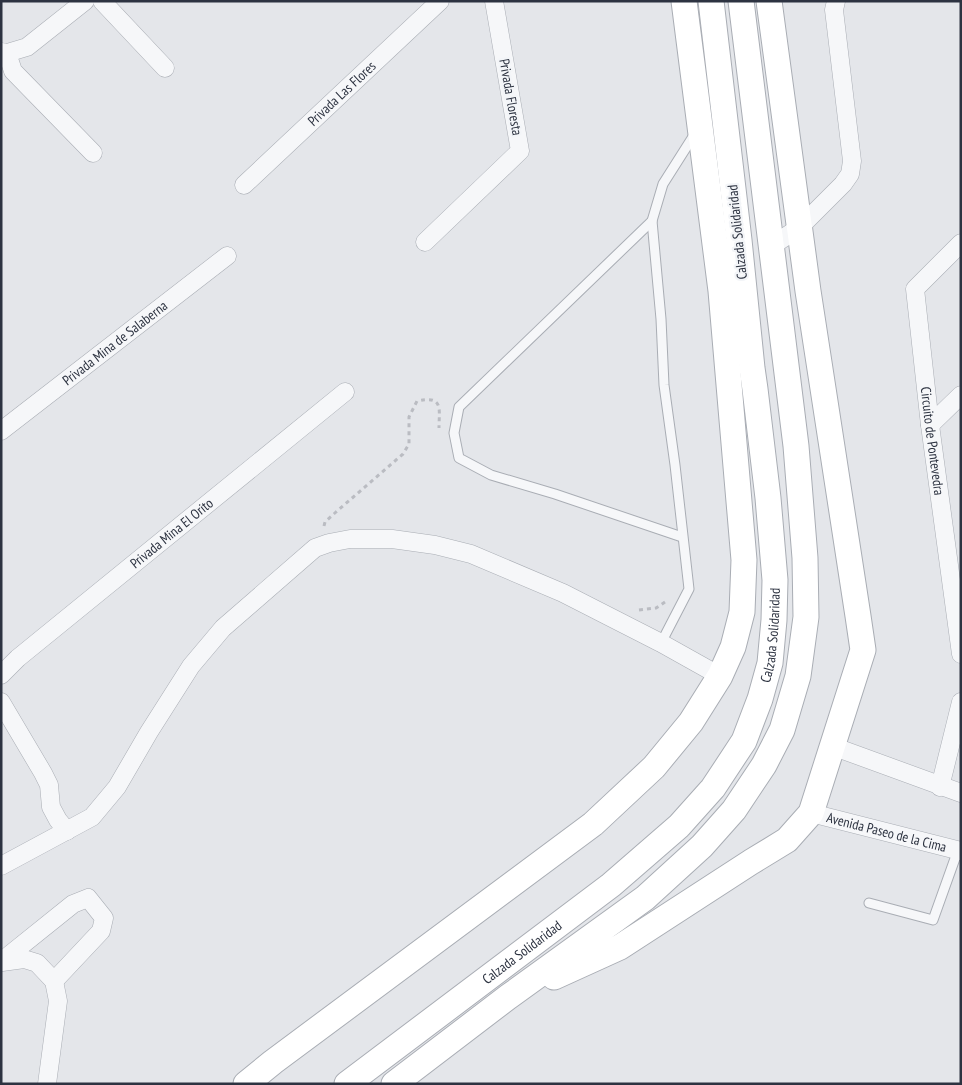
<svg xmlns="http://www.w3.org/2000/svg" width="962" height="1085" font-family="'PT Sans Narrow',sans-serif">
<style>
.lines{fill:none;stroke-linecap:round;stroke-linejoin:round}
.lane-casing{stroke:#a9adb4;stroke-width:11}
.street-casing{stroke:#a9adb4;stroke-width:19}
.secondary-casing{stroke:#a9adb4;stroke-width:27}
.path{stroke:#babcc2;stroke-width:3;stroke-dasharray:4 4;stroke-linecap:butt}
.lane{stroke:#f6f7f9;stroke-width:9}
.street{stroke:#f6f7f9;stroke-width:18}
.secondary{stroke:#fff;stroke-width:25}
.labels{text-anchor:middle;stroke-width:4.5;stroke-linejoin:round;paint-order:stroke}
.street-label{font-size:14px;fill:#2d3341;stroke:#f3f5f8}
</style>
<rect width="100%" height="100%" fill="#e4e6ea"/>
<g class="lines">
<defs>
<g id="lane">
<polyline points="652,221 661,319 664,385 675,465 689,589 661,643"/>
<polyline points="682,537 555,494 491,475 459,458 454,433 459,407 652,221 663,184 696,132"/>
<polyline points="869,903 933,920 958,850"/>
</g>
<g id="street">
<polyline points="102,1 165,68"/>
<polyline points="1,52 7,53 27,47 85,1"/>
<polyline points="7,53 13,71 93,153"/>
<path id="s1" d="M244,185l196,-184"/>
<polyline points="425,242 520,151 494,1"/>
<path id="s2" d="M961,243l-46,46 15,136 31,229"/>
<polyline points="770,247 800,227 843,184 850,174 852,161 834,10 836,1"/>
<polyline points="930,425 961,395"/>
<path id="s3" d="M1,431l226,-175"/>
<path id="s4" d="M1,675l17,-17 327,-266"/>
<polyline points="1,702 43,773 49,785 51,807 58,820 67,831"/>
<polyline points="832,746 961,793"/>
<polyline points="940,787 961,702"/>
<path id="s5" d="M811,813l150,38"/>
<polyline points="1,866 92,817 117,787 149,732 191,666 223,628 315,548 329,543 350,539 392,539 435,545 471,554 563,593 661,643 720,676"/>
<polyline points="2,961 73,904 88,898 104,918 101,931 54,981"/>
<polyline points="2,962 24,959 37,963 54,981 58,1001 47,1084"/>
</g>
<g id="secondary">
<polyline points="554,977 620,947 751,862 787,840 811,813 863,650 858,616 808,291 769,1"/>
<polyline points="246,1084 273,1062 593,824 654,767 691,722 720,676 733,647 742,612 744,560 721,291 684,1"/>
<path id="s6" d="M347,1084l264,-199 68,-59 34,-38 31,-47 16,-42 10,-36 4,-43 1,-40 -7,-82 -13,-109 -3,-21 -13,-128 -28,-239"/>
<polyline points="394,1084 508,997 645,898 702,846 734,810 764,765 782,730 798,676 806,617 805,558 796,446 741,1"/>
</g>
</defs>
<!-- lane casing -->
<use href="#lane" class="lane-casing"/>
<!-- street casing -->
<use href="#street" class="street-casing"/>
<!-- secondary casing -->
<use href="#secondary" class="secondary-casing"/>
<!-- path -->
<g class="path">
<path d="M324,526l1,-4 11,-10 67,-58 6,-10v-27l8,-16c27,-6 22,8 22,27"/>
<polyline points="639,610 656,608 665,602"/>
</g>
<!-- lane -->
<use href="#lane" class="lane"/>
<!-- street -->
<use href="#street" class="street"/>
<!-- secondary -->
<use href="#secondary" class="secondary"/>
</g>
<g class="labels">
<!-- street labels -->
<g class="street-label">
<text dy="5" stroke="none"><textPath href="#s1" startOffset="134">Privada Las Flores</textPath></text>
<text transform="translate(511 97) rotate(80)" y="5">Privada Floresta</text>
<text transform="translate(737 232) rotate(-96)" y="5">Calzada Solidaridad</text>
<text dy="5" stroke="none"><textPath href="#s3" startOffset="144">Privada Mina de Salaberna</textPath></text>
<text dy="5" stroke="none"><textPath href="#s2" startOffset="218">Circuito de Pontevedra</textPath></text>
<text dy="5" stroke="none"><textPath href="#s4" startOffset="222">Privada Mina El Orito</textPath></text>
<text dy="5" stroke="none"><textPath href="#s6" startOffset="638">Calzada Solidaridad</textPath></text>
<text dy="5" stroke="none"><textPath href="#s5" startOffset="78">Avenida Paseo de la Cima</textPath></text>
<text dy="5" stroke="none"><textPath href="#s6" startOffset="219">Calzada Solidaridad</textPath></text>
</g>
</g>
<!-- border -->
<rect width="962" height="1085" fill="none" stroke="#2d3341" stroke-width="5"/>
</svg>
